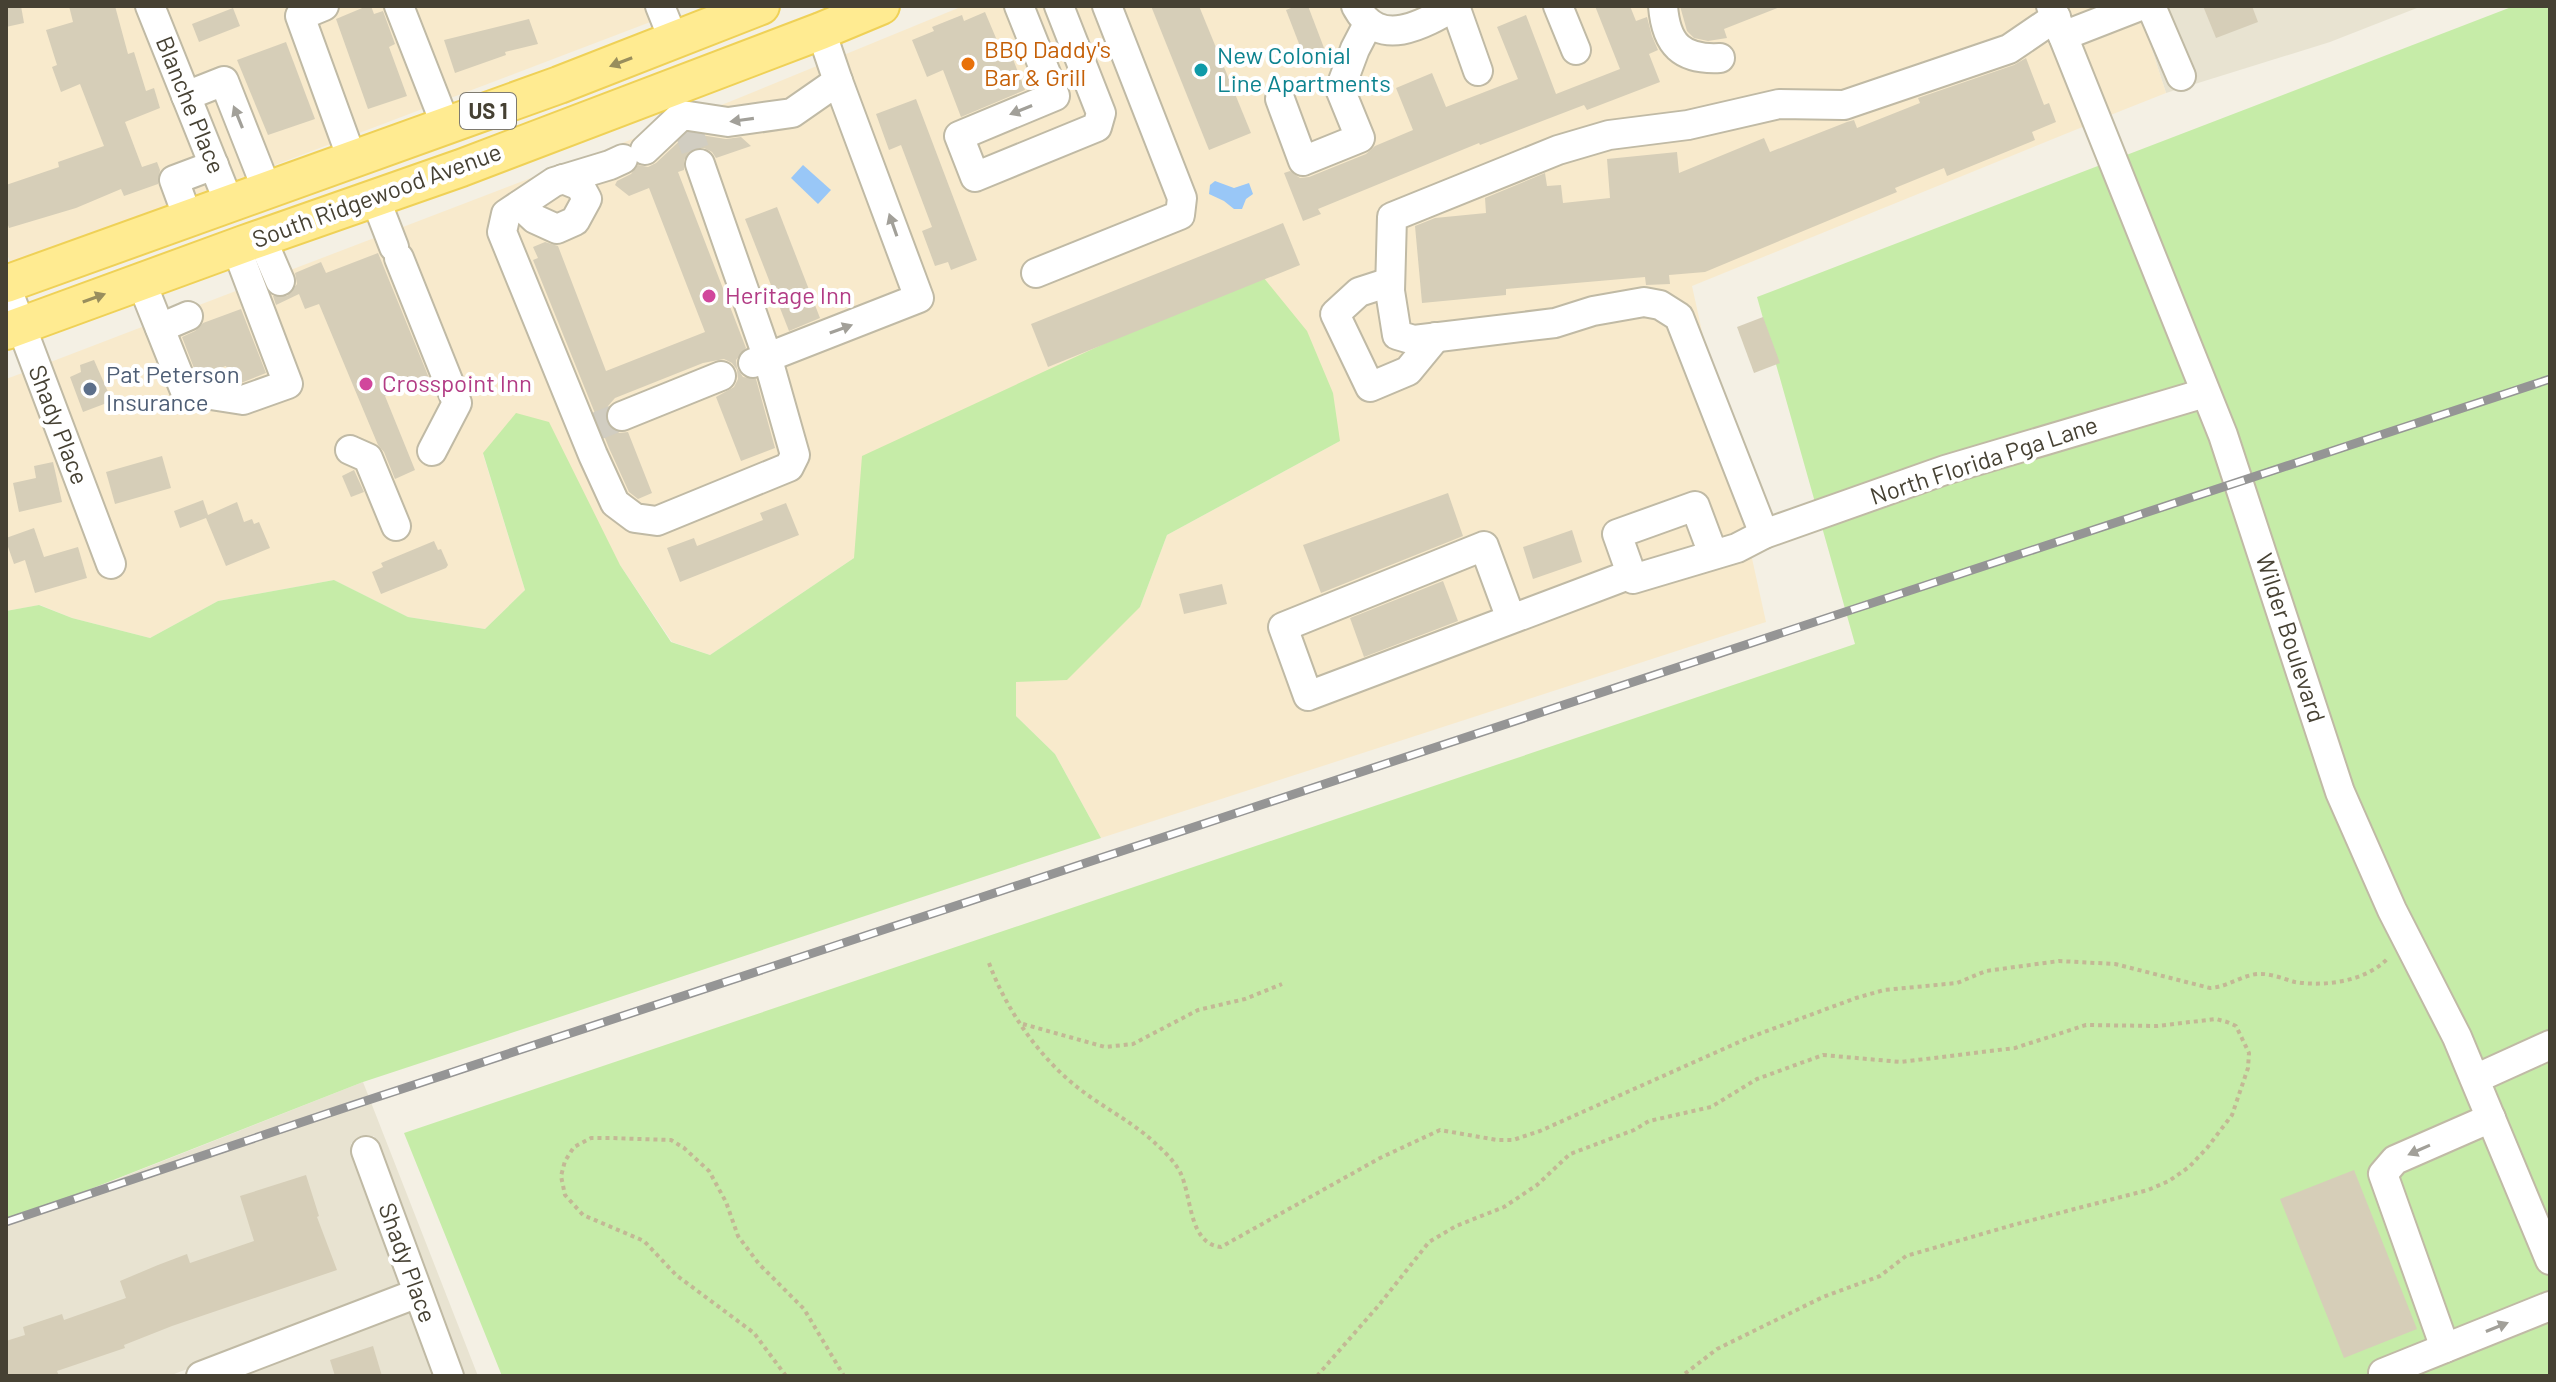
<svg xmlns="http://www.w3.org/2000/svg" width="2556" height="1382" font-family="Barlow,sans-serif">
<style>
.residential{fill:#e8e3d1}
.commercial{fill:#f8eacc;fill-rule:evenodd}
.green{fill:#c6eca8}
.water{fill:#99c7f7}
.building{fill:#d6ceb8}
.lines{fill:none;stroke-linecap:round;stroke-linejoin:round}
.minor-tunnel{stroke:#d1cdc1;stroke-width:28;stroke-dasharray:28 14;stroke-linecap:butt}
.minor-casing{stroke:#c0baa5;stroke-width:32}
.major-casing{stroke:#efd157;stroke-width:40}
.path{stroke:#c3b895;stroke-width:4;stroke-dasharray:4 4;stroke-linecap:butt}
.minor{stroke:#fff;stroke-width:28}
.major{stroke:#ffeb91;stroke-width:36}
.rail-casing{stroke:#959595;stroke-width:9}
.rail{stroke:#fff;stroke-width:6;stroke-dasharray:18;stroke-linecap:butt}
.oneway{fill:#998e5d}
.oneway2{fill:#a2a099}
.food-dot{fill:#e8710a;stroke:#fff;stroke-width:3}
.culture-dot{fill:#0f9aa8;stroke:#fff;stroke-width:3}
.hotel-dot{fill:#d1479c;stroke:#fff;stroke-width:3}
.service-dot{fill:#5c6f8a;stroke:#fff;stroke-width:3}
.labels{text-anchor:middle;stroke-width:8;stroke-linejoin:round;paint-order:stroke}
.shield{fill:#fff;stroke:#7e7a70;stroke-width:2}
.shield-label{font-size:22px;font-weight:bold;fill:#464133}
.food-label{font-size:24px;fill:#c56008;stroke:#fff;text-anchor:start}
.culture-label{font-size:24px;fill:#0d838f;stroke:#fff;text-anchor:start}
.street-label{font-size:24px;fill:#464133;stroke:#fff}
.hotel-label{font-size:24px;fill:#b23c85;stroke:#fff;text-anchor:start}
.service-label{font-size:24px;fill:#4e5e75;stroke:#fff;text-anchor:start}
</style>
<rect width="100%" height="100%" fill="#f4f0e4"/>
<!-- residential -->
<g class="residential">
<polygon points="2138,6 2422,6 2330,42 2166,93"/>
<polygon points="363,1082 478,1376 462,1376 374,1136 351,1143 402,1287 169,1376 6,1376 6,1223"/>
<polygon points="410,1308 436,1376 233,1376"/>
</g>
<!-- commercial -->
<g class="commercial">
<polygon points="6,6 137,6 210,189 11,265 6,251"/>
<polygon points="164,6 386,6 425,108 233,181"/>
<polygon points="413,6 647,6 653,21 448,99"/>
<path d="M963,6h380l14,24 113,-19 4,-5h564l47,120 -393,160 74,336 -665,216 -46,-84 -39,-38v-34l124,-75 27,-72 173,-94 -486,117 -144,97 -38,-13 -52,-77 -137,-111 42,136 -40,39 -77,-12 -74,-37 -116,21 -68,37 -78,-20 -32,-13 -34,6v-232l19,-7 77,205 24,-6 -78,-208 681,-261zM1349,75l16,74 -74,15 -28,-72 25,-7 23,60 33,-13 -19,-50z"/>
<polygon points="2065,6 2138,6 2166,93 2108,116"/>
</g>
<!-- green -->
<g class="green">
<polygon points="2514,6 2550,6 2550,1376 502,1376 404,1133 1855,644 1757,297"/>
<polygon points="1259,272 1307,331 1333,393 1340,441 1167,535 1140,607 1067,680 1016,682 1016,716 1055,754 1101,838 363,1082 9,1221 6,1215 6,611 39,605 72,618 150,638 218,601 334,580 408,617 485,629 525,590 483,453 516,413 549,422 620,565 671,642 710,655 854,558 862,456"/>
</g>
<!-- water -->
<g class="water">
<polygon points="803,165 831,190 818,204 791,178"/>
<polygon points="1215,181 1234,188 1249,183 1253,194 1246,199 1242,209 1234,209 1224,201 1209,194 1210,185"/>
</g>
<!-- building -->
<g class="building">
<polygon points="6,6 21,6 24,23 6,27"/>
<polygon points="69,6 115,6 128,54 134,52 146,91 154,88 160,108 125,122 142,167 157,162 160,170 158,184 124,196 121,189 76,208 9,228 6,219 6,185 59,167 58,162 104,146 80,84 61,92 52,67 57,65 46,30 73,22"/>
<polygon points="367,6 371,6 374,14 383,11 395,44 389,47 407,96 368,109 336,19"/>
<polygon points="1151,6 1199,6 1251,133 1209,150"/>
<polygon points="1296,6 1308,6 1329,61 1308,67 1286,10"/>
<polygon points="1595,6 1630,6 1636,21 1647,17 1652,36 1658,50 1649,54 1660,82 1587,110 1584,105 1480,145 1479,143 1318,209 1321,214 1303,221 1284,173 1290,171 1300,178 1309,177 1366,154 1375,146 1413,130 1396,88 1432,73 1446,107 1518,79 1497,27 1526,15 1556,94 1620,69"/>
<polygon points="1680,6 1780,6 1780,7 1724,29 1727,38 1708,41 1694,38 1687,31"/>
<polygon points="2203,6 2252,6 2258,22 2216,38"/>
<polygon points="233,8 240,26 199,42 192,24"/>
<polygon points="985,12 1004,57 1011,54 1025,90 961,117 943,70 927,77 912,40 934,31 932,27 962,15 964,21"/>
<polygon points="529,19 538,44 505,52 506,55 455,73 444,40"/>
<polygon points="286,42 315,119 268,135 237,60"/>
<polygon points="2026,58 2044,105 2049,103 2056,122 2032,132 2035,140 1947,176 1944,168 1895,188 1897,192 1705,272 1669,275 1670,284 1646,285 1645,277 1506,289 1506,295 1422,303 1415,226 1435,218 1486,213 1485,198 1545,173 1547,186 1561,185 1563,203 1610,198 1607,159 1677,152 1679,173 1764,138 1770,152 1847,122 1854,120 1857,128 1920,103 1918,98 2014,65"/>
<polygon points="916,99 977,260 951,270 948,262 935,266 922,231 932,227 901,145 889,150 876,114"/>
<polygon points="688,133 726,139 741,137 751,146 716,158 712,152 704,148 694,148 684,160 684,170 678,172 746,348 736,360 737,368 743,377 756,379 775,448 741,461 716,397 734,387 738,379 737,370 732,363 724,359 703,363 615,398 608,406 605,414 607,423 619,433 628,432 652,493 638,499 629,492 609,448 533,260 538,258 533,247 545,242 558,246 606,371 705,332 649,188 629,196 615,185 617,181 631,174 638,165 648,167 656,163"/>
<polygon points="777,207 820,318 789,331 745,219"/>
<polygon points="1283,223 1300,265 1048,367 1031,324"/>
<polygon points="378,253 429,378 385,396 415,470 395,479 384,452 378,445 319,304 305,309 299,294 276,305 273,296 287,296 297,284 295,273 321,262 326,273"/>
<polygon points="241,309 266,373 241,383 231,381 226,366 197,376 182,337 195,331 203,323"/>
<polygon points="1763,317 1780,363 1754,373 1737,327"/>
<polygon points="94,360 112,401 83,412 70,377 81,372 80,365"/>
<polygon points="162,456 171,488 115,504 106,472"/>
<polygon points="53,462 62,502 19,512 13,483 36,478 34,466"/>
<polygon points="354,470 364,492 351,497 342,476"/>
<polygon points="1448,493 1463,536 1321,593 1303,545"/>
<polygon points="203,500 208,515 237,502 244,522 252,519 254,524 259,522 270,548 226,566 206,518 180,528 174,511"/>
<polygon points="786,503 799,535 680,582 667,548 694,538 697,546 763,520 760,513"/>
<polygon points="34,528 44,557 78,547 87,578 35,593 25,560 14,564 6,541 6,538"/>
<polygon points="1572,530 1582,562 1533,579 1523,547"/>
<polygon points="434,541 438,550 441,549 448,565 446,568 381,594 372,572 383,567 381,563"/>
<polygon points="1443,581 1458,621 1364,657 1350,618"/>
<polygon points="1222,584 1227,604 1184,614 1179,594"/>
<polygon points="2354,1170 2417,1329 2344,1358 2280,1199"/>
<polygon points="306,1175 319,1216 317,1217 337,1270 172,1326 124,1345 125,1348 57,1371 59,1376 6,1376 6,1341 25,1335 23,1327 62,1314 64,1320 126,1298 120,1281 158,1265 187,1254 190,1263 254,1241 240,1196"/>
<polygon points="373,1346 382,1376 335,1376 330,1360"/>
</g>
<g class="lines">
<!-- minor-tunnel -->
<g class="minor-tunnel">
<polyline points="686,123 700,164"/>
<polyline points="597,426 622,416"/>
</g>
<defs>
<g id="minor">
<polyline points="150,6 229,203"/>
<polyline points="324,6 300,16 352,159"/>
<polyline points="399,6 446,126"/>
<polyline points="660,6 674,41"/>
<polyline points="1019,6 1055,96 959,136 975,177 1097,127 1101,113 1059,6"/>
<path d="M1356,6c23,44 67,19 99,0l23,65"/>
<polyline points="1558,6 1576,50"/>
<path d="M1663,6c3,39 19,54 57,52"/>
<polyline points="2051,6 2223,435 2340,792 2392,910 2457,1037 2550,1260"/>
<polyline points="2151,6 2181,76"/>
<polyline points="821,31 838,81"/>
<polyline points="2063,36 2140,6"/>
<polyline points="186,96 224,81 267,190"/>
<polyline points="1280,99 1303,161 1360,138 1340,89 1355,49 1368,24"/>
<polyline points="645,150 682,115 728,122 792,113 838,81 919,298 753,363"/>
<polyline points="623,159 610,165 554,182 506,214 502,232 593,455 615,503 635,518 657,521 789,467 795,455 767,356 700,164"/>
<polyline points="375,198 394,247"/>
<polyline points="520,205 535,219 557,229 575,221 587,199 580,186 563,179"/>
<polyline points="188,218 174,180 214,165"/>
<polyline points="261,237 280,281"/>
<polyline points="399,258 457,403 432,451"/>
<polyline points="1036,273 1180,215 1182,198 1107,6"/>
<polyline points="141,281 185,391 243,400 288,384 236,247"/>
<polyline points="1390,282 1359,292 1335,314 1370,387 1408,371 1436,337"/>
<polyline points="6,286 111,564"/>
<polyline points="160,328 188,316"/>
<polyline points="622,416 721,376"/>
<polyline points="350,450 368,458 396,526"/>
<polyline points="1764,534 1679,317 1660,305 1644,302 1593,311 1555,323 1414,340 1397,335 1390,291 1392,217 1558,150 1609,135 1688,125 1779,104 1844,105 2009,49 2056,17"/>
<polyline points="1713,554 1695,506 1617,534 1633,579 1737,548 1764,534 1945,470 2205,393"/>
<polyline points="1511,619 1484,546 1283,627 1308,696 1631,574"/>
<polyline points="2475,1079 2550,1045"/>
<polyline points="366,1151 449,1376"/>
<polyline points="2445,1348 2383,1174 2395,1160 2491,1118"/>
<polyline points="201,1376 418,1293"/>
<polyline points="2384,1376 2383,1373 2550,1306"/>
</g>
<g id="major">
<polyline points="6,284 559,85 761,6"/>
<polyline points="6,331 244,244 461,168 821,31 881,6"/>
</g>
</defs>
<!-- minor casing -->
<use href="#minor" class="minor-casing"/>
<!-- major casing -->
<use href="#major" class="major-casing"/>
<!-- path -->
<g class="path">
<path d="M989,963c17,46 49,93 88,124 25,20 56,35 79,57 9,8 18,17 24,28 12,23 8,72 41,75l159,-89 60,-28 57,10h16l27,-9 208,-93 108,-40 28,-8 73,-7 29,-12 73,-10 56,3 95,24c18,-1 32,-13 48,-14 12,-1 26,5 37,8 31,5 73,-1 94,-25"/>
<polyline points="1023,1024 1105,1047 1133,1044 1198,1010 1245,999 1282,984"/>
<polyline points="786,1376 754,1333 676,1275 644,1241 583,1215 565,1195 561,1176 565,1161 574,1147 591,1138 610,1138 671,1140 684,1148 709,1171 726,1202 738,1236 759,1264 804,1309 844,1376"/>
<polyline points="1317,1376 1379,1305 1429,1242 1456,1226 1504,1207 1537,1185 1570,1154 1634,1130 1649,1121 1711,1107 1757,1079 1823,1055 1901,1062 2015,1048 2086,1025 2157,1026 2216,1019 2227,1022 2236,1026 2249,1053 2248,1068 2232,1115 2207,1148 2189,1167 2169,1181 2148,1190 2013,1225 1906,1256 1880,1276 1823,1297 1717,1349 1682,1376"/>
</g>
<!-- minor -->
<use href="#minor" class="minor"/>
<!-- major -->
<use href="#major" class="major"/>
<defs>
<polyline id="rail" points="6,1222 341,1109 2550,379"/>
</defs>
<!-- rail casing -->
<use href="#rail" class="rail-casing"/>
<!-- rail -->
<use href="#rail" class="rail"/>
</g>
<!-- one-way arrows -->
<defs><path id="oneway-solid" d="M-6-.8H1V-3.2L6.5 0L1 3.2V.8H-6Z" transform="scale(2)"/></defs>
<g class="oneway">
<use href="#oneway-solid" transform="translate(621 62) rotate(159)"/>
<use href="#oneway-solid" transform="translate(94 298) rotate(-20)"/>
</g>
<g class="oneway2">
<use href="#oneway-solid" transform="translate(1021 110) rotate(158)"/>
<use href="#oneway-solid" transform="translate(238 117) rotate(-112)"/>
<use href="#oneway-solid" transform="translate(742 120) rotate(172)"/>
<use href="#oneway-solid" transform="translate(893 225) rotate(-109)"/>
<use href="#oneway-solid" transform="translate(841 329) rotate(-20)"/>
<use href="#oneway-solid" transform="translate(2419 1150) rotate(156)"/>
<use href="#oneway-solid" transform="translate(2497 1327) rotate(-22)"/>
</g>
<!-- markers -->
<circle class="food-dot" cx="968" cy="64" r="8"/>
<circle class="culture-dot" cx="1201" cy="70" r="8"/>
<g class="hotel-dot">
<circle cx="709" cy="296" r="8"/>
<circle cx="366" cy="384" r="8"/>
</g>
<circle class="service-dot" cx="90" cy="389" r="8"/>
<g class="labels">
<!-- shield labels -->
<rect class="shield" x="460" y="93" width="56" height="36" rx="6"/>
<g class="shield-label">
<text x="488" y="119">US 1</text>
</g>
<!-- food labels -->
<g class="food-label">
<text x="984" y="58">BBQ Daddy's<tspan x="984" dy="28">Bar &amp; Grill</tspan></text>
</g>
<!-- culture labels -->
<g class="culture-label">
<text x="1217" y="64">New Colonial<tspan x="1217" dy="28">Line Apartments</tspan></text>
</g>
<!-- street labels -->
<g class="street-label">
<text transform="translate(190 105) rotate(68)" y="8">Blanche Place</text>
<text transform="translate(377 196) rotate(-20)" y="8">South Ridgewood Avenue</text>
<text transform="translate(58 425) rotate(69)" y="8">Shady Place</text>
<text transform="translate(1984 461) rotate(-18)" y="8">North Florida Pga Lane</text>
<text transform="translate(2290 638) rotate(72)" y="8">Wilder Boulevard</text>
<text transform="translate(407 1263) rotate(70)" y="8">Shady Place</text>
</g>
<!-- hotel labels -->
<g class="hotel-label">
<text x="725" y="304">Heritage Inn</text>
<text x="382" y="392">Crosspoint Inn</text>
</g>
<!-- service labels -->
<g class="service-label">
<text x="106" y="383">Pat Peterson<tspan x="106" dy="28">Insurance</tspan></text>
</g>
</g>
<!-- border -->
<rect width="2556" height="1382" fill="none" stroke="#464133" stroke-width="16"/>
</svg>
